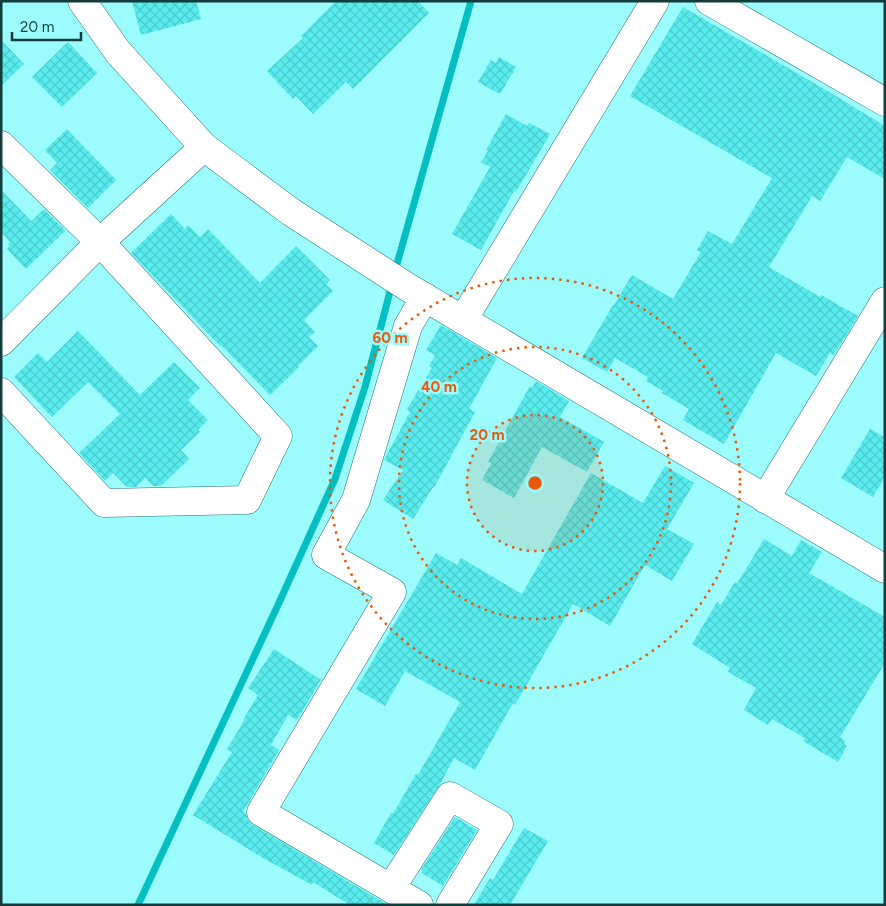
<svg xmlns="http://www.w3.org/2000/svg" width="886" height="906" font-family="Figtree,sans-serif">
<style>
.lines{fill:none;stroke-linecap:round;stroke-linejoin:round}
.stream{stroke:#03bfc1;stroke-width:7}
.building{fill:url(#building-cross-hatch)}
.minor-casing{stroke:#2b7576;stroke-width:29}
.minor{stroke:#fff;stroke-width:28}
.ring{fill:none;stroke:#e8590c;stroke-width:2.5;stroke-dasharray:2.5 5}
.centre{fill:#e8590c;stroke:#9cfbfc;stroke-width:2.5}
.ring-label{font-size:15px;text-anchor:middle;font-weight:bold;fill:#e8590c;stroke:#9cfbfc;stroke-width:5;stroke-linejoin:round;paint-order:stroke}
</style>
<defs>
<pattern id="building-cross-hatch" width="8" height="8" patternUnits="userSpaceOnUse" patternTransform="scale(1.25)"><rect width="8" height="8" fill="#58ecee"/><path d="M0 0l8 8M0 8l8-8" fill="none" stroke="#4ccbcd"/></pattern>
</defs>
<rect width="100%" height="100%" fill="#9cfbfc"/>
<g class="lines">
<!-- stream -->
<g class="stream">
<polyline points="395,271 471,1"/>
<polyline points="138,905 278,605 335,479 365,387 392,284"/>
</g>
</g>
<!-- building -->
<g class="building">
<polygon points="132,1 196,1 201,19 141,35"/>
<polygon points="336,1 418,1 429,13 353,89 346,82 313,114 296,96 293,99 267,71 303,38 301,36"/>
<polygon points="683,7 826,90 885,126 885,179 847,157 820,201 812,196 769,267 820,297 821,295 858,316 834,355 830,353 816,376 776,353 724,444 683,420 689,409 662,393 663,391 646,381 648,377 615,358 607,372 582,358 613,305 614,305 632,275 673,299 701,252 697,250 708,231 732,244 772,178 630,96"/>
<polygon points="1,40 24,64 1,86"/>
<polygon points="68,42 97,73 62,107 32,77"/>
<polygon points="499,57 516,67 500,94 478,82 491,60 496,63"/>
<polygon points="506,114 527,126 529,123 550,134 516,192 514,191 481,250 452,234 490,167 481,162 488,151 486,150"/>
<polygon points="67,129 116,180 88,208 50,170 57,163 45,150"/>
<polygon points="1,190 31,221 44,209 65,230 65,231 26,269 7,249 9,246 8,244 10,242 1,232"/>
<polygon points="171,214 185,229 188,225 200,237 208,229 260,283 296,246 330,280 326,284 333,291 304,320 315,332 309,337 318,346 298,366 299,367 270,395 222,346 221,347 131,253"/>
<polygon points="441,325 497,358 469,409 475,412 435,486 434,486 413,519 383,500 403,470 384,460 410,412 407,409 432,368 429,366 435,355 426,350"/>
<polygon points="78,331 140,395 174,362 200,388 188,400 208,420 198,430 200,432 181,450 189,459 161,486 153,486 145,478 136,487 127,487 113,473 105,481 79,453 120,414 88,382 52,417 14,377 38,353 47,362"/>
<polygon points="536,381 569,401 560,417 604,442 587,472 542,447 514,498 482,480 491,463 488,462 516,411 530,386 532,388"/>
<polygon points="870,429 885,437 885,477 873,497 841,478"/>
<polygon points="665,466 694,483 667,529 694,544 672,581 645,565 610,626 573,604 515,705 513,703 475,770 454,758 439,786 394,855 374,843 391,813 393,814 416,774 418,775 460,702 405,671 385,706 356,689 436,553 457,565 461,558 522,594 591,473 643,503"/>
<polygon points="764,539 792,556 801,540 822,552 809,573 885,617 885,663 840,737 845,741 844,744 847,746 838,762 803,741 805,738 772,719 768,725 744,710 756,688 728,672 730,668 692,644 717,602 721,605 735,582 737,584"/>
<polygon points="274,649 321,680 297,720 288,715 271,745 279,750 243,812 246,814 248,820 253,825 388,905 350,905 313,882 312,885 263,858 193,815 232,752 227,749 244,721 243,720 258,695 248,688"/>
<polygon points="455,817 477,830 443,886 422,873 423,871 421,870"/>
<polygon points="524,828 548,841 510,905 474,905 490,878 493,880"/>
</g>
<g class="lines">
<defs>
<g id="minor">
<polyline points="82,1 118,52 204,147 291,212 409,288 885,569"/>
<polyline points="709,1 885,102"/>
<polyline points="1,145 100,242 278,436 247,500 104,503 1,392"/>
<polyline points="463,320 655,1"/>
<polyline points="1,342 100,242 204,147"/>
<polyline points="765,499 885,301"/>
<polyline points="391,888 450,796 499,824 450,905"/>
<polyline points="419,905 261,812 392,592 326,555 356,500 408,326 425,297"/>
</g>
</defs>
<!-- minor casing -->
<use href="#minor" class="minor-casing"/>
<!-- minor -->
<use href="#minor" class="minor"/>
</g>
<!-- distance rings -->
<circle cx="535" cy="483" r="68" fill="#e8590c" fill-opacity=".12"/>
<g class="ring">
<circle cx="535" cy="483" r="68"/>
<circle cx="535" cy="483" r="136"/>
<circle cx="535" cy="483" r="205"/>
</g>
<circle cx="535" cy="483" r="8" class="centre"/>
<g class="ring-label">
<text x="390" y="343">60 m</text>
<text x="439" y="392">40 m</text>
<text x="487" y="440">20 m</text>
</g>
<!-- border -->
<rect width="886" height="906" fill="none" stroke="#133c3d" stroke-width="5"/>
<!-- scale -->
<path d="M12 32v8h69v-8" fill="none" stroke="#133c3d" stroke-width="2.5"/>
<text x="20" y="32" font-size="15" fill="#133c3d" stroke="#9cfbfc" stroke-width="4" paint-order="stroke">20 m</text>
</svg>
